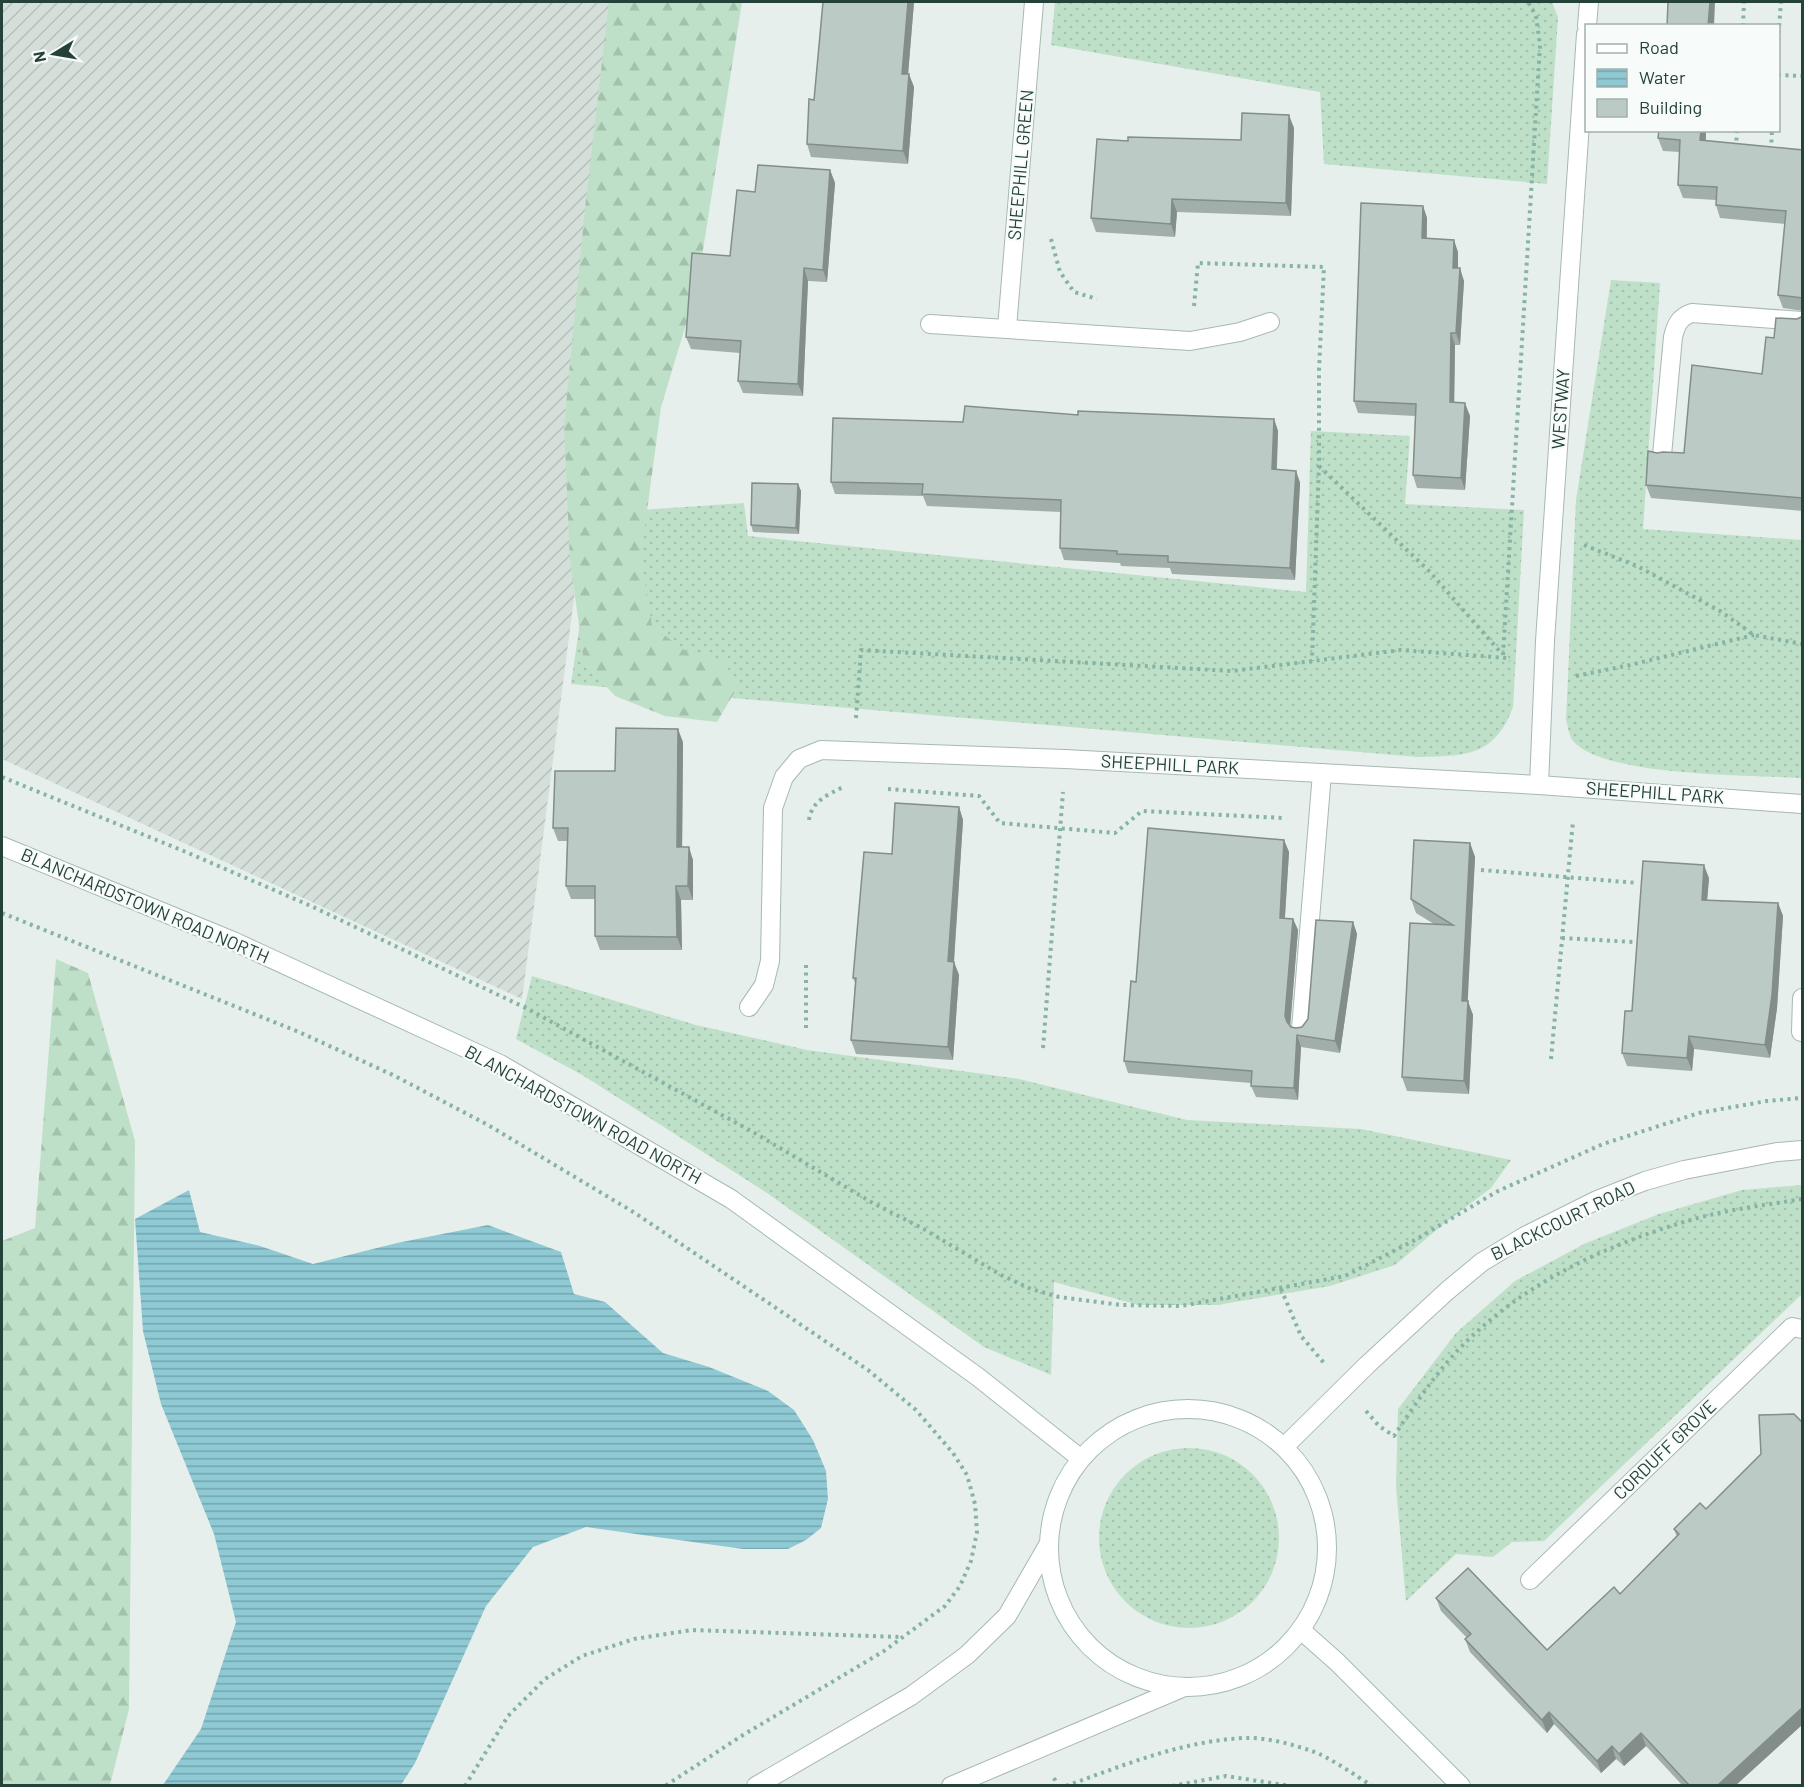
<svg xmlns="http://www.w3.org/2000/svg" width="1804" height="1787" font-family="Barlow,sans-serif">
<style>
.industrial{fill:url(#industrial-furrows)}
.grass{fill:url(#grass-dots)}
.forest{fill:url(#forest-firs)}
.water{fill:url(#water-rules)}
.lines{fill:none;stroke-linecap:round;stroke-linejoin:round}
.service-casing{stroke:#a8b8b2;stroke-width:20}
.minor-casing{stroke:#a8b8b2;stroke-width:20}
.tertiary-casing{stroke:#a8b8b2;stroke-width:20}
.secondary-casing{stroke:#a4bbb3;stroke-width:20}
.path{stroke:#86b3a5;stroke-width:4;stroke-dasharray:3 4.5;stroke-linecap:butt}
.service{stroke:#fff;stroke-width:18}
.minor{stroke:#fff;stroke-width:18}
.tertiary{stroke:#fff;stroke-width:18}
.secondary{stroke:#fff;stroke-width:18}
.wall{fill:#a1aea9}
.shaded-wall{fill:#838d89}
.building{fill:#bbcac4;stroke:#838d89;stroke-width:1.5}
.labels{text-anchor:middle;stroke-width:4.5;stroke-linejoin:round;paint-order:stroke}
.street-label{font-size:18px;fill:#24423a;stroke:#f7fbf9}
</style>
<defs>
<pattern id="industrial-furrows" width="10" height="10" patternUnits="userSpaceOnUse" patternTransform="scale(1.5)"><rect width="10" height="10" fill="#d4dfda"/><path d="M-1 1l2-2M0 10L10 0M9 11l2-2" fill="none" stroke="#b6c1bc"/></pattern>
<pattern id="grass-dots" width="8" height="8" patternUnits="userSpaceOnUse" patternTransform="scale(1.5)"><rect width="8" height="8" fill="#bfe0c8"/><path d="M2 2h.1M6 6h.1" fill="none" stroke="#a4c1ad" stroke-width="1.8" stroke-linecap="round"/></pattern>
<pattern id="forest-firs" width="22" height="20" patternUnits="userSpaceOnUse" patternTransform="scale(1.5)"><rect width="22" height="20" fill="#bfe0c8"/><path d="M5 1l3.5 6h-7zM16 11l3.5 6h-7z" fill="#a4c1ad"/></pattern>
<pattern id="water-rules" width="6" height="5" patternUnits="userSpaceOnUse" patternTransform="scale(1.5)"><rect width="6" height="5" fill="#8ec9d4"/><path d="M0 2.5h6" fill="none" stroke="#74a5ad"/></pattern>
</defs>
<rect width="100%" height="100%" fill="#e6efeb"/>
<!-- industrial -->
<polygon class="industrial" points="2,2 628,2 596,429 522,999 2,759"/>
<!-- grass -->
<g class="grass">
<polygon points="1055,2 1552,2 1558,17 1547,184 1324,164 1320,92 1051,45"/>
<path d="M1611,280l49,3 -17,246 159,11v238c-47,-3 -199,-1 -229,-37 -4,-5 -5,-15 -7,-21l10,-220z"/>
<path d="M1311,431l99,5 -5,68 119,6 -11,197c-18,50 -49,49 -95,50l-847,-73 25,-171 148,-10 4,33 558,56z"/>
<polygon points="532,976 696,1025 807,1050 1019,1079 1187,1120 1361,1129 1511,1160 1491,1188 1446,1222 1395,1265 1330,1286 1217,1305 1139,1305 1054,1282 1051,1375 984,1347 767,1193 584,1076 516,1039"/>
<polygon points="1802,1185 1802,1294 1544,1541 1512,1542 1493,1557 1456,1554 1406,1601 1396,1486 1398,1409 1456,1333 1515,1281 1584,1244 1659,1214 1742,1190"/>
<circle cx="1189" cy="1538" r="90"/>
</g>
<!-- forest -->
<g class="forest">
<polygon points="609,2 742,2 697,288 661,407 641,556 652,625 682,649 725,662 737,688 717,722 665,716 615,696 584,662 570,560 564,426 585,208"/>
<polygon points="56,959 88,973 135,1141 129,1709 110,1785 2,1785 2,1241 35,1228"/>
</g>
<!-- water -->
<polygon class="water" points="189,1190 200,1232 260,1246 313,1264 397,1243 488,1225 561,1252 574,1294 605,1302 663,1353 709,1367 768,1391 794,1410 813,1440 826,1471 828,1499 821,1528 806,1540 788,1549 743,1549 586,1527 533,1547 486,1606 415,1763 401,1785 163,1785 201,1729 236,1622 214,1534 161,1404 143,1331 135,1219"/>
<g class="lines">
<defs>
<g id="service">
<path d="M1662,455l11,-118c3,-13 7,-20 19,-24l110,8"/>
<polyline points="1301,1029 1322,773"/>
<polyline points="1801,1032 1802,998"/>
</g>
<g id="minor">
<polyline points="1587,26 1589,2"/>
<polyline points="930,324 1190,341 1240,332 1270,322"/>
<polyline points="1007,328 1034,2"/>
<polyline points="1539,785 1545,641 1586,34"/>
<polyline points="749,1007 764,985 770,961 773,808 784,777 799,759 821,750 1065,759 1539,785 1802,804"/>
<polyline points="1530,1580 1792,1327 1802,1329"/>
<polyline points="756,1786 911,1696 967,1655 1007,1616 1048,1545"/>
<polyline points="951,1786 1182,1688"/>
</g>
<polyline id="tertiary" points="1285,1446 1367,1365 1447,1291 1482,1262 1525,1236 1597,1200 1645,1181 1684,1170 1777,1152 1802,1150"/>
<g id="secondary">
<polyline points="2,846 233,941 500,1064 731,1199 978,1377 1080,1458"/>
<circle cx="1188" cy="1548" r="139"/>
<polyline points="1302,1631 1337,1662 1461,1786"/>
</g>
</defs>
<!-- service casing -->
<use href="#service" class="service-casing"/>
<!-- minor casing -->
<use href="#minor" class="minor-casing"/>
<!-- tertiary casing -->
<use href="#tertiary" class="tertiary-casing"/>
<!-- secondary casing -->
<use href="#secondary" class="secondary-casing"/>
<!-- path -->
<g class="path">
<polyline points="1743,26 1744,2"/>
<polyline points="1778,41 1781,2"/>
<polyline points="1778,75 1802,76"/>
<polyline points="1736,148 1737,130"/>
<polyline points="1771,150 1772,130"/>
<polyline points="1051,239 1060,272 1074,292 1097,299"/>
<polyline points="1194,306 1198,263 1324,267 1319,370 1319,465 1312,661"/>
<polyline points="1319,466 1430,572 1502,654"/>
<polyline points="1584,545 1637,566 1720,611 1754,635 1802,644"/>
<polyline points="1503,655 1540,45 1536,16 1528,2"/>
<polyline points="1576,676 1630,665 1754,635"/>
<polyline points="856,718 861,650 1232,671 1401,650 1507,658 1510,661"/>
<polyline points="2,777 186,852 311,906 528,1009 753,1132 871,1202 922,1228 1001,1275 1031,1289 1059,1297 1121,1305 1181,1306 1345,1276 1415,1240 1498,1191 1603,1144 1699,1113 1767,1101 1802,1098"/>
<polyline points="888,789 979,796 1000,823 1115,833 1142,811 1284,818"/>
<path d="M809,820c3,-20 19,-25 36,-34"/>
<polyline points="1481,870 1638,883"/>
<polyline points="2,913 299,1032 395,1076 488,1125 635,1213 868,1370 916,1410 953,1453 967,1475 975,1504 977,1532 971,1561 960,1586 945,1606 884,1651 743,1735 665,1786"/>
<polyline points="1562,938 1633,942"/>
<polyline points="806,965 806,1031"/>
<polyline points="1043,1048 1063,792"/>
<polyline points="1551,1059 1573,821"/>
<polyline points="1281,1289 1301,1336 1324,1363"/>
<path d="M1366,1411l13,15 15,10c20,-30 41,-62 66,-88 64,-66 148,-104 234,-129 36,-10 72,-14 108,-20"/>
<polyline points="1054,1778 1058,1786"/>
<polyline points="465,1786 508,1716 545,1679 582,1656 634,1639 692,1630 902,1637"/>
<path d="M1066,1786c58,-21 116,-45 178,-48 22,-1 47,6 68,13 17,6 43,24 60,35"/>
<polyline points="1172,1786 1226,1776 1291,1786"/>
</g>
<!-- service -->
<use href="#service" class="service"/>
<!-- minor -->
<use href="#minor" class="minor"/>
<!-- tertiary -->
<use href="#tertiary" class="tertiary"/>
<!-- secondary -->
<use href="#secondary" class="secondary"/>
</g>
<!-- wall -->
<g class="wall">
<polygon points="823,2 914,2 908,74 914,87 908,164 811,157 807,144 814,100"/>
<polygon points="1294,128 1291,216 1177,212 1175,237 1096,232 1091,218 1128,141 1241,140"/>
<polygon points="1659,130 1706,130 1706,141 1803,150 1803,311 1783,308 1778,295 1785,224 1720,218 1716,205 1716,200 1683,198 1678,185 1680,152 1663,151 1658,138"/>
<polygon points="830,170 835,183 827,282 808,281 803,396 743,393 738,381 740,353 691,349 686,337 730,256 755,192"/>
<polygon points="1423,206 1427,218 1427,239 1458,252 1458,268 1464,281 1460,345 1455,345 1454,402 1470,416 1465,490 1417,488 1413,475 1415,416 1358,413 1354,401"/>
<polygon points="1803,316 1803,511 1651,498 1646,485 1657,453 1684,453 1762,374 1774,338 1797,319"/>
<polygon points="1078,415 1274,419 1278,431 1277,469 1296,471 1300,483 1295,580 1172,574 1170,568 1121,566 1120,563 1064,560 1060,548 1061,512 927,506 923,496 835,494 831,482 963,422"/>
<polygon points="798,484 801,491 799,534 753,532 751,525"/>
<polygon points="683,742 682,847 693,860 693,900 681,900 682,950 600,950 595,936 595,899 571,899 566,886 567,841 558,841 553,828 615,771"/>
<polygon points="959,807 963,820 954,962 959,975 953,1060 856,1054 851,1040 855,983 853,978 892,854"/>
<polygon points="1284,840 1289,852 1285,918 1293,919 1298,930 1290,1026 1291,1027 1296,1028 1302,1027 1308,1019 1353,922 1357,934 1340,1053 1301,1047 1298,1100 1256,1097 1251,1086 1251,1083 1128,1073 1124,1061 1136,982"/>
<polygon points="1470,843 1475,857 1467,1001 1473,1015 1469,1094 1407,1091 1402,1077 1434,924 1416,913 1411,899"/>
<polygon points="1709,878 1707,901 1778,903 1783,916 1777,1008 1770,1058 1694,1049 1692,1071 1627,1066 1622,1053 1632,1011"/>
<polygon points="1803,1423 1803,1724 1736,1785 1682,1785 1646,1746 1624,1766 1616,1759 1601,1773 1554,1724 1547,1733 1470,1652 1465,1639 1467,1638 1441,1611 1436,1598 1547,1650 1620,1594 1677,1537 1674,1529 1706,1509"/>
</g>
<!-- shaded-wall -->
<g class="shaded-wall">
<polygon points="908,2 914,2 907,87 902,74"/>
<polygon points="1710,2 1715,2 1714,26 1708,26"/>
<polygon points="909,74 914,87 908,164 903,151"/>
<polygon points="1289,115 1294,128 1291,216 1286,203"/>
<polygon points="1701,130 1706,130 1705,153 1700,140"/>
<polygon points="830,170 835,183 827,282 823,270"/>
<polygon points="1172,199 1177,212 1175,237 1171,224"/>
<polygon points="1423,206 1427,218 1426,251 1422,238"/>
<polygon points="1454,240 1458,252 1458,280 1453,268"/>
<polygon points="804,268 808,281 803,396 798,384"/>
<polygon points="1460,268 1464,281 1460,345 1456,333"/>
<polygon points="1451,333 1455,345 1454,414 1450,402"/>
<polygon points="1465,403 1470,416 1465,490 1461,478"/>
<polygon points="1274,419 1278,431 1276,481 1272,469"/>
<polygon points="1296,471 1300,483 1295,580 1290,568"/>
<polygon points="798,484 801,491 799,534 796,528"/>
<polygon points="678,729 683,742 682,860 677,847"/>
<polygon points="959,807 963,820 953,975 948,961"/>
<polygon points="1284,840 1289,852 1284,930 1280,918"/>
<polygon points="1470,843 1475,857 1467,1015 1462,1001"/>
<polygon points="689,847 693,860 693,900 688,886"/>
<polygon points="1704,865 1709,878 1706,913 1702,900"/>
<polygon points="676,886 681,900 682,950 677,937"/>
<polygon points="1778,903 1783,916 1777,1008 1770,1058 1765,1045"/>
<polygon points="1293,919 1298,930 1290,1028 1287,1022 1285,1016"/>
<polygon points="1353,922 1357,934 1340,1053 1335,1041"/>
<polygon points="954,962 959,975 953,1060 948,1047"/>
<polygon points="1468,1001 1473,1015 1469,1094 1464,1081"/>
<polygon points="1297,1035 1301,1047 1298,1100 1294,1088"/>
<polygon points="1689,1036 1694,1049 1692,1071 1687,1058"/>
<polygon points="1803,1707 1803,1724 1736,1785 1718,1785"/>
<polygon points="1549,1712 1554,1724 1547,1733 1542,1720"/>
<polygon points="1641,1733 1646,1746 1624,1766 1619,1754"/>
<polygon points="1612,1746 1616,1759 1601,1773 1597,1761"/>
</g>
<!-- building -->
<g class="building">
<polygon points="823,2 908,2 902,74 909,74 903,151 807,144 809,99 814,100"/>
<polygon points="1668,2 1710,2 1708,26 1667,26"/>
<polygon points="1242,113 1289,115 1286,203 1172,199 1171,224 1091,218 1097,139 1128,141 1128,137 1241,140"/>
<polygon points="1659,130 1701,130 1700,140 1803,150 1803,298 1778,295 1786,211 1716,205 1717,187 1678,185 1680,140 1658,138"/>
<polygon points="758,165 830,170 823,270 804,268 798,384 738,381 741,341 686,337 692,253 730,256 737,190 755,192"/>
<polygon points="1361,203 1423,206 1422,238 1454,240 1453,268 1460,268 1456,333 1451,333 1450,402 1465,403 1461,478 1413,475 1416,404 1354,401"/>
<polygon points="1803,316 1803,498 1646,485 1648,451 1657,453 1663,452 1684,453 1692,365 1762,374 1766,337 1774,338 1776,318 1797,319"/>
<polygon points="965,406 1078,415 1078,411 1274,419 1272,469 1296,471 1290,568 1168,562 1168,556 1117,554 1117,551 1060,548 1061,500 922,494 923,484 831,482 833,418 963,422"/>
<polygon points="752,483 798,484 796,528 751,525"/>
<polygon points="616,728 678,729 677,847 689,847 688,886 676,886 677,937 595,936 595,886 566,886 568,828 553,828 555,771 615,771"/>
<polygon points="895,803 959,807 948,961 954,962 948,1047 851,1040 856,978 853,978 864,852 892,854"/>
<polygon points="1148,828 1284,840 1280,918 1293,919 1285,1016 1287,1022 1291,1027 1296,1028 1302,1027 1308,1019 1316,920 1353,922 1335,1041 1297,1035 1294,1088 1251,1086 1252,1071 1124,1061 1131,981 1136,982"/>
<polygon points="1414,840 1470,843 1462,1001 1468,1001 1464,1081 1402,1077 1410,923 1453,925 1411,899"/>
<polygon points="1643,861 1704,865 1702,900 1778,903 1772,995 1765,1045 1689,1036 1687,1058 1622,1053 1625,1011 1632,1011"/>
<polygon points="1794,1414 1803,1423 1803,1707 1718,1785 1689,1785 1641,1733 1619,1754 1612,1746 1597,1761 1549,1712 1542,1720 1465,1639 1471,1634 1436,1598 1468,1568 1547,1650 1614,1587 1620,1594 1679,1534 1674,1529 1700,1503 1706,1509 1761,1454 1759,1415"/>
</g>
<g class="labels">
<!-- street labels -->
<g class="street-label">
<text transform="translate(1021 165) rotate(-85)" y="6">SHEEPHILL GREEN</text>
<text transform="translate(1561 409) rotate(-86)" y="6">WESTWAY</text>
<text transform="translate(1170 765) rotate(3)" y="6">SHEEPHILL PARK</text>
<text transform="translate(1655 793) rotate(4)" y="6">SHEEPHILL PARK</text>
<text transform="translate(145 906) rotate(23)" y="6">BLANCHARDSTOWN ROAD NORTH</text>
<text transform="translate(583 1115) rotate(29)" y="6">BLANCHARDSTOWN ROAD NORTH</text>
<text transform="translate(1563 1221) rotate(-26)" y="6">BLACKCOURT ROAD</text>
<text transform="translate(1665 1450) rotate(-44)" y="6">CORDUFF GROVE</text>
</g>
</g>
<!-- border -->
<rect width="1804" height="1787" fill="none" stroke="#24423a" stroke-width="6"/>
<!-- legend -->
<rect x="1585" y="24" width="195" height="108" fill="#f7fbf9" stroke="#a3b1ad" stroke-width="1.5"/>
<rect x="1597" y="44" width="30" height="9" fill="#ffffff" stroke="#a3b1ad" stroke-width="1.5"/>
<text x="1639" y="54" font-size="18" fill="#24423a">Road</text>
<rect x="1597" y="69" width="30" height="18" fill="url(#water-rules)" stroke="#a3b1ad" stroke-width="1.5"/>
<text x="1639" y="84" font-size="18" fill="#24423a">Water</text>
<rect x="1597" y="99" width="30" height="18" fill="#bbcac4" stroke="#a3b1ad" stroke-width="1.5"/>
<text x="1639" y="114" font-size="18" fill="#24423a">Building</text>
<!-- north arrow -->
<g transform="translate(54 54) rotate(259)" stroke="#f7fbf9" stroke-width="4.5" paint-order="stroke">
<path d="M0-4.5L10 22L0 15L-10 22Z" fill="#24423a"/>
<text y="-9" font-size="16" font-weight="bold" text-anchor="middle" fill="#24423a">N</text>
</g>
</svg>
